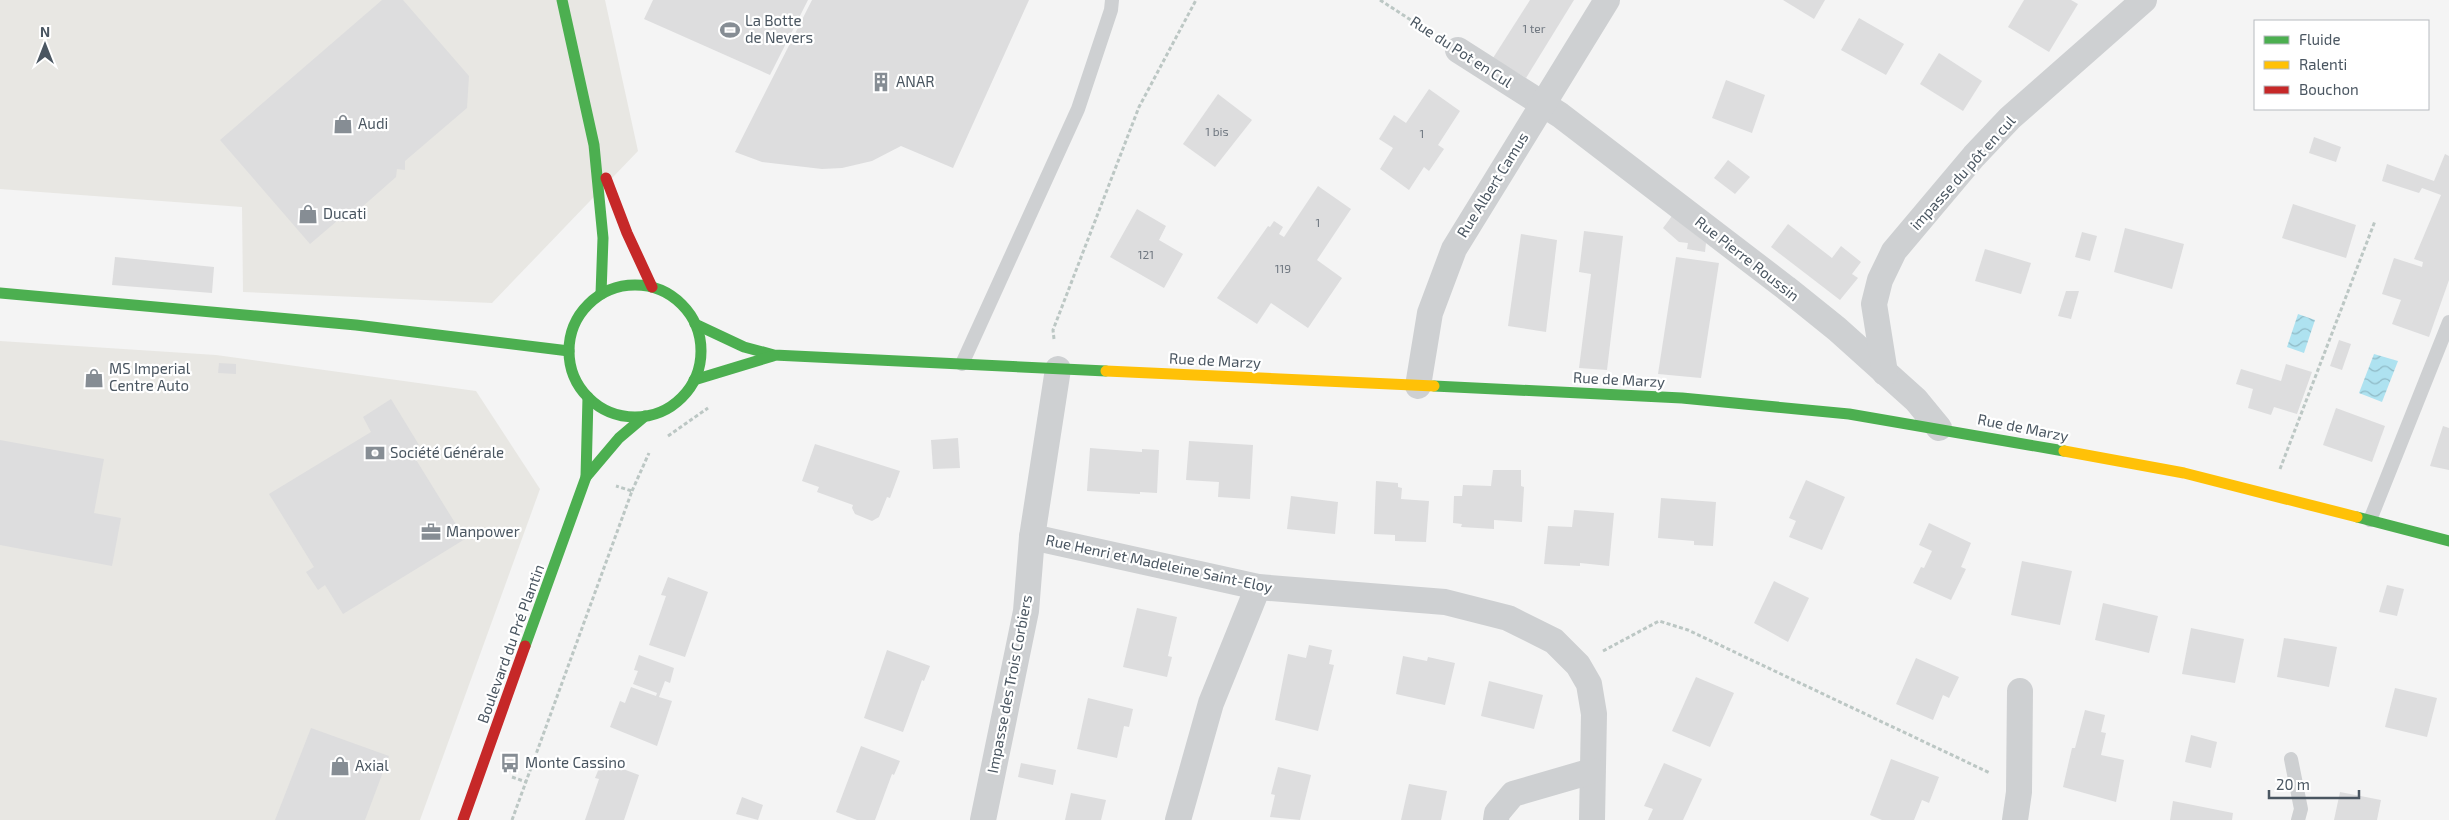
<svg xmlns="http://www.w3.org/2000/svg" width="2449" height="820" font-family="'Exo 2',sans-serif">
<style>
.commercial{fill:#e8e7e3}
.water{fill:url(#water-waves)}
.building{fill:#ddddde}
.lines{fill:none;stroke-linecap:round;stroke-linejoin:round}
.path{stroke:#bcc7c4;stroke-width:3;stroke-dasharray:4 2.5;stroke-linecap:butt}
.lane{stroke:#ced0d2;stroke-width:14}
.street{stroke:#ced0d2;stroke-width:26}
.fast{stroke:#4caf50;stroke-width:11}
.slow{stroke:#ffc107;stroke-width:11}
.jam{stroke:#c62828;stroke-width:11}
.labels{text-anchor:middle;stroke-width:4.5;stroke-linejoin:round;paint-order:stroke}
.number-label{font-size:12px;fill:#707881}
.poi-label{font-size:15px;fill:#4a5661;stroke:#fff;text-anchor:start}
.street-label{font-size:15px;fill:#4a5661;stroke:#fff}
</style>
<defs>
<pattern id="water-waves" width="16" height="10" patternUnits="userSpaceOnUse" patternTransform="scale(1.25)"><rect width="16" height="10" fill="#aee2f0"/><path d="M0 5q4-4 8 0t8 0" fill="none" stroke="#90bac6"/></pattern>
</defs>
<rect width="100%" height="100%" fill="#f4f4f4"/>
<!-- commercial -->
<g class="commercial">
<polygon points="0,0 605,0 638,151 492,303 243,292 242,207 0,189"/>
<polygon points="0,341 216,355 476,391 540,489 420,820 0,820"/>
</g>
<!-- water -->
<g class="water">
<polygon points="2298,314 2315,320 2304,353 2287,347"/>
<polygon points="2374,354 2398,361 2382,402 2359,393"/>
</g>
<!-- building -->
<g class="building">
<polygon points="382,0 403,0 469,76 467,108 405,161 405,170 397,169 396,177 353,215 345,214 344,222 337,221 310,244 220,140"/>
<polygon points="653,0 808,0 770,75 644,19"/>
<polygon points="812,0 1029,0 953,168 901,146 872,161 842,168 822,169 762,162 735,152"/>
<polygon points="1530,0 1574,0 1526,78 1493,58"/>
<polygon points="1783,0 1825,0 1814,19"/>
<polygon points="2024,0 2071,0 2078,4 2049,52 2008,27"/>
<polygon points="1859,18 1904,44 1886,75 1841,50"/>
<polygon points="1939,53 1982,81 1963,111 1920,84"/>
<polygon points="1726,80 1765,95 1752,133 1712,118"/>
<polygon points="1429,89 1460,111 1438,145 1444,149 1429,171 1424,167 1409,190 1380,169 1393,148 1379,139 1394,115 1406,123"/>
<polygon points="1218,94 1252,120 1215,167 1183,144"/>
<polygon points="2314,137 2341,147 2336,162 2309,153"/>
<polygon points="2445,154 2449,156 2449,280 2429,337 2392,324 2401,300 2382,294 2394,258 2422,267 2423,262 2414,259 2441,195 2422,188 2419,193 2382,181 2387,164 2434,181"/>
<polygon points="1728,160 1750,177 1735,194 1714,178"/>
<polygon points="1318,186 1351,209 1317,260 1342,278 1308,328 1271,303 1257,324 1217,298 1268,226 1270,227 1274,221 1283,227 1279,234 1284,237"/>
<polygon points="2293,204 2356,225 2346,258 2282,238"/>
<polygon points="1137,209 1166,226 1159,240 1183,254 1164,288 1110,257"/>
<polygon points="1672,216 1706,243 1705,252 1687,249 1688,243 1679,242 1663,228"/>
<polygon points="1788,224 1832,258 1841,246 1861,262 1852,274 1858,278 1840,300 1771,247"/>
<polygon points="2125,228 2184,244 2172,289 2114,272"/>
<polygon points="1584,231 1623,236 1607,370 1579,368 1591,274 1579,272"/>
<polygon points="2082,232 2097,236 2090,261 2075,257"/>
<polygon points="1521,234 1557,240 1546,332 1508,326"/>
<polygon points="1985,249 2031,263 2021,294 1975,281"/>
<polygon points="115,257 214,267 212,293 112,285"/>
<polygon points="1676,257 1719,263 1701,378 1658,374"/>
<polygon points="2066,291 2079,291 2071,319 2058,316"/>
<polygon points="2339,340 2351,344 2342,370 2330,366"/>
<polygon points="219,363 236,364 236,374 218,373"/>
<polygon points="2286,364 2312,372 2297,414 2274,407 2271,415 2248,408 2253,389 2236,384 2241,369 2281,381"/>
<polygon points="391,399 419,445 410,450 465,539 343,614 325,585 318,590 306,572 314,567 269,494 371,432 363,417"/>
<polygon points="2336,408 2385,426 2372,462 2323,445"/>
<polygon points="2443,426 2449,428 2449,470 2430,466"/>
<polygon points="958,438 960,468 933,469 931,440"/>
<polygon points="0,440 104,459 94,513 121,518 112,566 0,545"/>
<polygon points="1189,441 1253,445 1250,499 1218,497 1219,482 1186,480"/>
<polygon points="815,444 900,471 890,498 887,497 879,517 872,521 855,514 852,508 853,505 817,492 819,487 802,481"/>
<polygon points="1090,448 1142,452 1142,449 1159,450 1157,493 1140,492 1140,494 1087,491"/>
<polygon points="1493,470 1521,470 1521,486 1524,487 1522,522 1494,520 1494,529 1461,527 1462,524 1453,523 1454,496 1462,496 1463,485 1491,486"/>
<polygon points="1806,480 1845,497 1822,550 1789,537 1796,521 1789,518"/>
<polygon points="1376,481 1398,483 1398,487 1402,488 1401,499 1429,501 1426,542 1395,541 1395,535 1374,534"/>
<polygon points="1291,496 1338,502 1335,534 1287,529"/>
<polygon points="1661,498 1716,502 1713,546 1694,545 1694,541 1658,538"/>
<polygon points="1574,510 1614,513 1609,566 1580,563 1580,566 1544,564 1548,526 1572,527"/>
<polygon points="1929,523 1971,543 1961,567 1966,569 1951,600 1913,583 1921,567 1924,568 1932,551 1919,545"/>
<polygon points="2022,561 2072,571 2060,625 2011,615"/>
<polygon points="668,577 708,592 685,657 649,645 666,596 661,595"/>
<polygon points="1774,581 1809,598 1788,642 1754,623"/>
<polygon points="2387,585 2404,589 2397,616 2379,612"/>
<polygon points="2103,603 2158,616 2149,653 2095,640"/>
<polygon points="1137,608 1177,617 1168,656 1172,657 1167,677 1123,667"/>
<polygon points="2191,628 2244,639 2235,683 2182,674"/>
<polygon points="2284,638 2337,647 2329,687 2277,677"/>
<polygon points="1309,645 1332,650 1329,664 1334,665 1318,731 1275,720 1288,654 1306,658"/>
<polygon points="887,650 930,666 924,681 922,680 903,732 864,718"/>
<polygon points="639,655 674,668 670,683 665,681 659,697 672,701 657,746 610,727 620,701 625,703 631,687 656,696 657,693 633,684 638,671 634,670"/>
<polygon points="1403,656 1427,661 1428,657 1455,663 1445,705 1396,694"/>
<polygon points="1916,658 1959,677 1949,698 1943,695 1933,720 1896,704"/>
<polygon points="1696,677 1734,693 1710,747 1672,731"/>
<polygon points="1489,681 1543,695 1534,729 1481,716"/>
<polygon points="2395,688 2437,698 2427,737 2385,727"/>
<polygon points="1088,698 1133,709 1129,727 1124,726 1117,758 1077,749"/>
<polygon points="2085,710 2105,715 2101,732 2106,733 2101,755 2124,760 2116,802 2063,787 2072,748 2075,748"/>
<polygon points="311,728 389,756 365,820 275,820"/>
<polygon points="2191,735 2217,742 2211,768 2185,762"/>
<polygon points="861,746 900,761 894,775 892,774 875,820 857,820 836,812"/>
<polygon points="508,754 515,757 510,772 503,769"/>
<polygon points="1891,759 1939,777 1929,803 1922,800 1914,820 1882,820 1870,815"/>
<polygon points="602,761 639,775 624,820 585,820 599,779 595,778"/>
<polygon points="1021,763 1056,770 1053,785 1018,777"/>
<polygon points="1664,763 1702,779 1683,820 1648,820 1653,809 1644,806"/>
<polygon points="1278,767 1311,775 1300,820 1270,817 1275,795 1271,794"/>
<polygon points="1409,784 1447,791 1441,820 1401,820"/>
<polygon points="2340,792 2381,800 2377,820 2334,820"/>
<polygon points="1071,793 1106,800 1101,820 1065,820"/>
<polygon points="742,797 763,805 758,820 736,814"/>
<polygon points="2173,801 2233,813 2232,820 2170,820"/>
</g>
<g class="lines">
<!-- path -->
<g class="path">
<polyline points="1380,0 1434,35"/>
<polyline points="1054,339 1053,330 1139,107 1196,0"/>
<polyline points="668,436 708,408"/>
<polyline points="2280,469 2375,221"/>
<polyline points="632,491 649,453"/>
<polyline points="1603,651 1659,621 1688,630 1990,773"/>
<polyline points="512,777 526,782"/>
<polyline points="512,820 632,491 616,486"/>
</g>
<!-- lane -->
<g class="lane">
<polyline points="962,364 1078,109 1111,10 1112,0"/>
<polyline points="2370,520 2449,322"/>
<polyline points="2291,759 2301,809 2298,820"/>
</g>
<!-- street -->
<g class="street">
<polyline points="1458,50 1560,115 1786,288 1837,329 1916,400 1939,428"/>
<polyline points="1885,373 1874,304 1880,280 1894,251 1974,156 2010,118 2144,0"/>
<polyline points="1418,386 1430,313 1454,249 1607,0"/>
<polyline points="1032,537 1258,587 1445,602 1508,618 1554,641 1578,665 1589,684 1594,714 1592,820"/>
<polyline points="983,820 1026,611 1032,537 1058,369"/>
<polyline points="1178,820 1211,703 1258,587"/>
<polyline points="1496,820 1497,813 1513,794 1592,771"/>
<polyline points="2015,820 2019,792 2020,691"/>
</g>
<!-- fast -->
<g class="fast">
<polyline points="562,0 594,145 603,238 601,294"/>
<circle cx="635" cy="351" r="66"/>
<polyline points="0,293 356,325 569,351"/>
<polyline points="695,324 744,347 774,355 1106,371"/>
<polyline points="694,380 773,356"/>
<polyline points="1434,386 1682,398 1849,414 2064,451"/>
<polyline points="586,477 619,438 645,416"/>
<polyline points="2357,517 2449,541"/>
<polyline points="525,646 586,477 588,397"/>
</g>
<!-- slow -->
<g class="slow">
<polyline points="1106,371 1434,386"/>
<polyline points="2064,451 2184,473 2357,517"/>
</g>
<!-- jam -->
<g class="jam">
<polyline points="606,178 627,233 652,287"/>
<polyline points="463,820 525,646"/>
</g>
</g>
<!-- icons -->
<defs>
<symbol id="stadium-bare" viewBox="-9 -9 18 18"><path d="M0-5a6.5 5 0 1 0 0 10a6.5 5 0 1 0 0-10ZM-3.5-1.8h7v3.6h-7Z" fill="#868d94" stroke="#fff" stroke-width="2.5" paint-order="stroke"/></symbol>
<symbol id="building-bare" viewBox="-9 -9 18 18"><path d="M-4-6H4V6H1V3H-1V6H-4ZM-2.5-4.3h1.7v1.8h-1.7ZM.8-4.3h1.7v1.8H.8ZM-2.5-1h1.7V.8h-1.7ZM.8-1h1.7V.8H.8Z" fill="#868d94" stroke="#fff" stroke-width="2.5" paint-order="stroke"/></symbol>
<symbol id="shop-bare" viewBox="-9 -9 18 18"><path d="M-5-2.5h2.3a2.7 3.5 0 0 1 5.4 0H5L5.5 6h-11ZM-1.5-2.5h3a1.5 2.3 0 0 0-3 0Z" fill="#868d94" stroke="#fff" stroke-width="2.5" paint-order="stroke"/></symbol>
<symbol id="bank-bare" viewBox="-9 -9 18 18"><path d="M-6-4H6V4H-6ZM0-2.3a2.3 2.3 0 1 0 0 4.6a2.3 2.3 0 1 0 0-4.6Z" fill="#868d94" stroke="#fff" stroke-width="2.5" paint-order="stroke"/></symbol>
<symbol id="office-bare" viewBox="-9 -9 18 18"><path d="M-6-3h4V-5.5h4V-3h4V5H-6ZM-1-4.5V-3h2v-1.5ZM-6 0V1H6V0Z" fill="#868d94" stroke="#fff" stroke-width="2.5" paint-order="stroke"/></symbol>
<symbol id="bus-bare" viewBox="-9 -9 18 18"><path d="M-5-6H5V4H4V6H2V4H-2V6H-4V4H-5ZM-3.5-4V0h7V-4ZM-3.5 1.2v1.5H-2V1.2ZM2 1.2v1.5H3.5V1.2Z" fill="#868d94" stroke="#fff" stroke-width="2.5" paint-order="stroke"/></symbol>
</defs>
<g fill-rule="evenodd">
<use href="#stadium-bare" x="716" y="16" width="28" height="28"/>
<use href="#building-bare" x="867" y="68" width="28" height="28"/>
<use href="#shop-bare" x="329" y="110" width="28" height="28"/>
<use href="#shop-bare" x="294" y="200" width="28" height="28"/>
<use href="#shop-bare" x="80" y="364" width="28" height="28"/>
<use href="#bank-bare" x="361" y="439" width="28" height="28"/>
<use href="#office-bare" x="417" y="518" width="28" height="28"/>
<use href="#bus-bare" x="496" y="749" width="28" height="28"/>
<use href="#shop-bare" x="326" y="752" width="28" height="28"/>
</g>
<g class="labels">
<!-- number labels -->
<g class="number-label">
<text x="1534" y="33">1 ter</text>
<text x="1217" y="136">1 bis</text>
<text x="1422" y="138">1</text>
<text x="1318" y="227">1</text>
<text x="1146" y="259">121</text>
<text x="1283" y="273">119</text>
</g>
<!-- poi labels -->
<g class="poi-label">
<text x="745" y="26">La Botte<tspan x="745" dy="17">de Nevers</tspan></text>
<text x="896" y="87">ANAR</text>
<text x="358" y="129">Audi</text>
<text x="323" y="219">Ducati</text>
<text x="109" y="374">MS Imperial<tspan x="109" dy="17">Centre Auto</tspan></text>
<text x="390" y="458">Société Générale</text>
<text x="446" y="537">Manpower</text>
<text x="525" y="768">Monte Cassino</text>
<text x="355" y="771">Axial</text>
</g>
<!-- street labels -->
<g class="street-label">
<text transform="translate(1461 52) rotate(33)" y="5">Rue du Pot en Cul</text>
<text transform="translate(1963 173) rotate(-48)" y="5">impasse du pôt en cul</text>
<text transform="translate(1493 185) rotate(-58)" y="5">Rue Albert Camus</text>
<text transform="translate(1747 259) rotate(38)" y="5">Rue Pierre Roussin</text>
<text transform="translate(1215 361) rotate(3)" y="5">Rue de Marzy</text>
<text transform="translate(1619 380) rotate(3)" y="5">Rue de Marzy</text>
<text transform="translate(2023 428) rotate(11)" y="5">Rue de Marzy</text>
<text transform="translate(1159 564) rotate(12)" y="5">Rue Henri et Madeleine Saint-Eloy</text>
<text transform="translate(511 644) rotate(-70)" y="5">Boulevard du Pré Plantin</text>
<text transform="translate(1010 684) rotate(-79)" y="5">Impasse des Trois Corbiers</text>
</g>
</g>
<!-- legend -->
<rect x="2254" y="20" width="175" height="90" fill="#ffffff" stroke="#b7bbc0"/>
<rect x="2264" y="36" width="25" height="8" fill="#4caf50" stroke="#b7bbc0"/>
<text x="2299" y="45" font-size="15" fill="#4a5661">Fluide</text>
<rect x="2264" y="61" width="25" height="8" fill="#ffc107" stroke="#b7bbc0"/>
<text x="2299" y="70" font-size="15" fill="#4a5661">Ralenti</text>
<rect x="2264" y="86" width="25" height="8" fill="#c62828" stroke="#b7bbc0"/>
<text x="2299" y="95" font-size="15" fill="#4a5661">Bouchon</text>
<!-- north arrow -->
<g transform="translate(45 45)" stroke="#ffffff" stroke-width="4" paint-order="stroke">
<path d="M0-4L9 19L0 12L-9 19Z" fill="#4a5661"/>
<text y="-8" font-size="14" font-weight="bold" text-anchor="middle" fill="#4a5661">N</text>
</g>
<!-- scale -->
<path d="M2269 790v8h90v-8" fill="none" stroke="#4a5661" stroke-width="2.5"/>
<text x="2276" y="790" font-size="15" fill="#4a5661" stroke="#ffffff" stroke-width="4" paint-order="stroke">20 m</text>
</svg>
